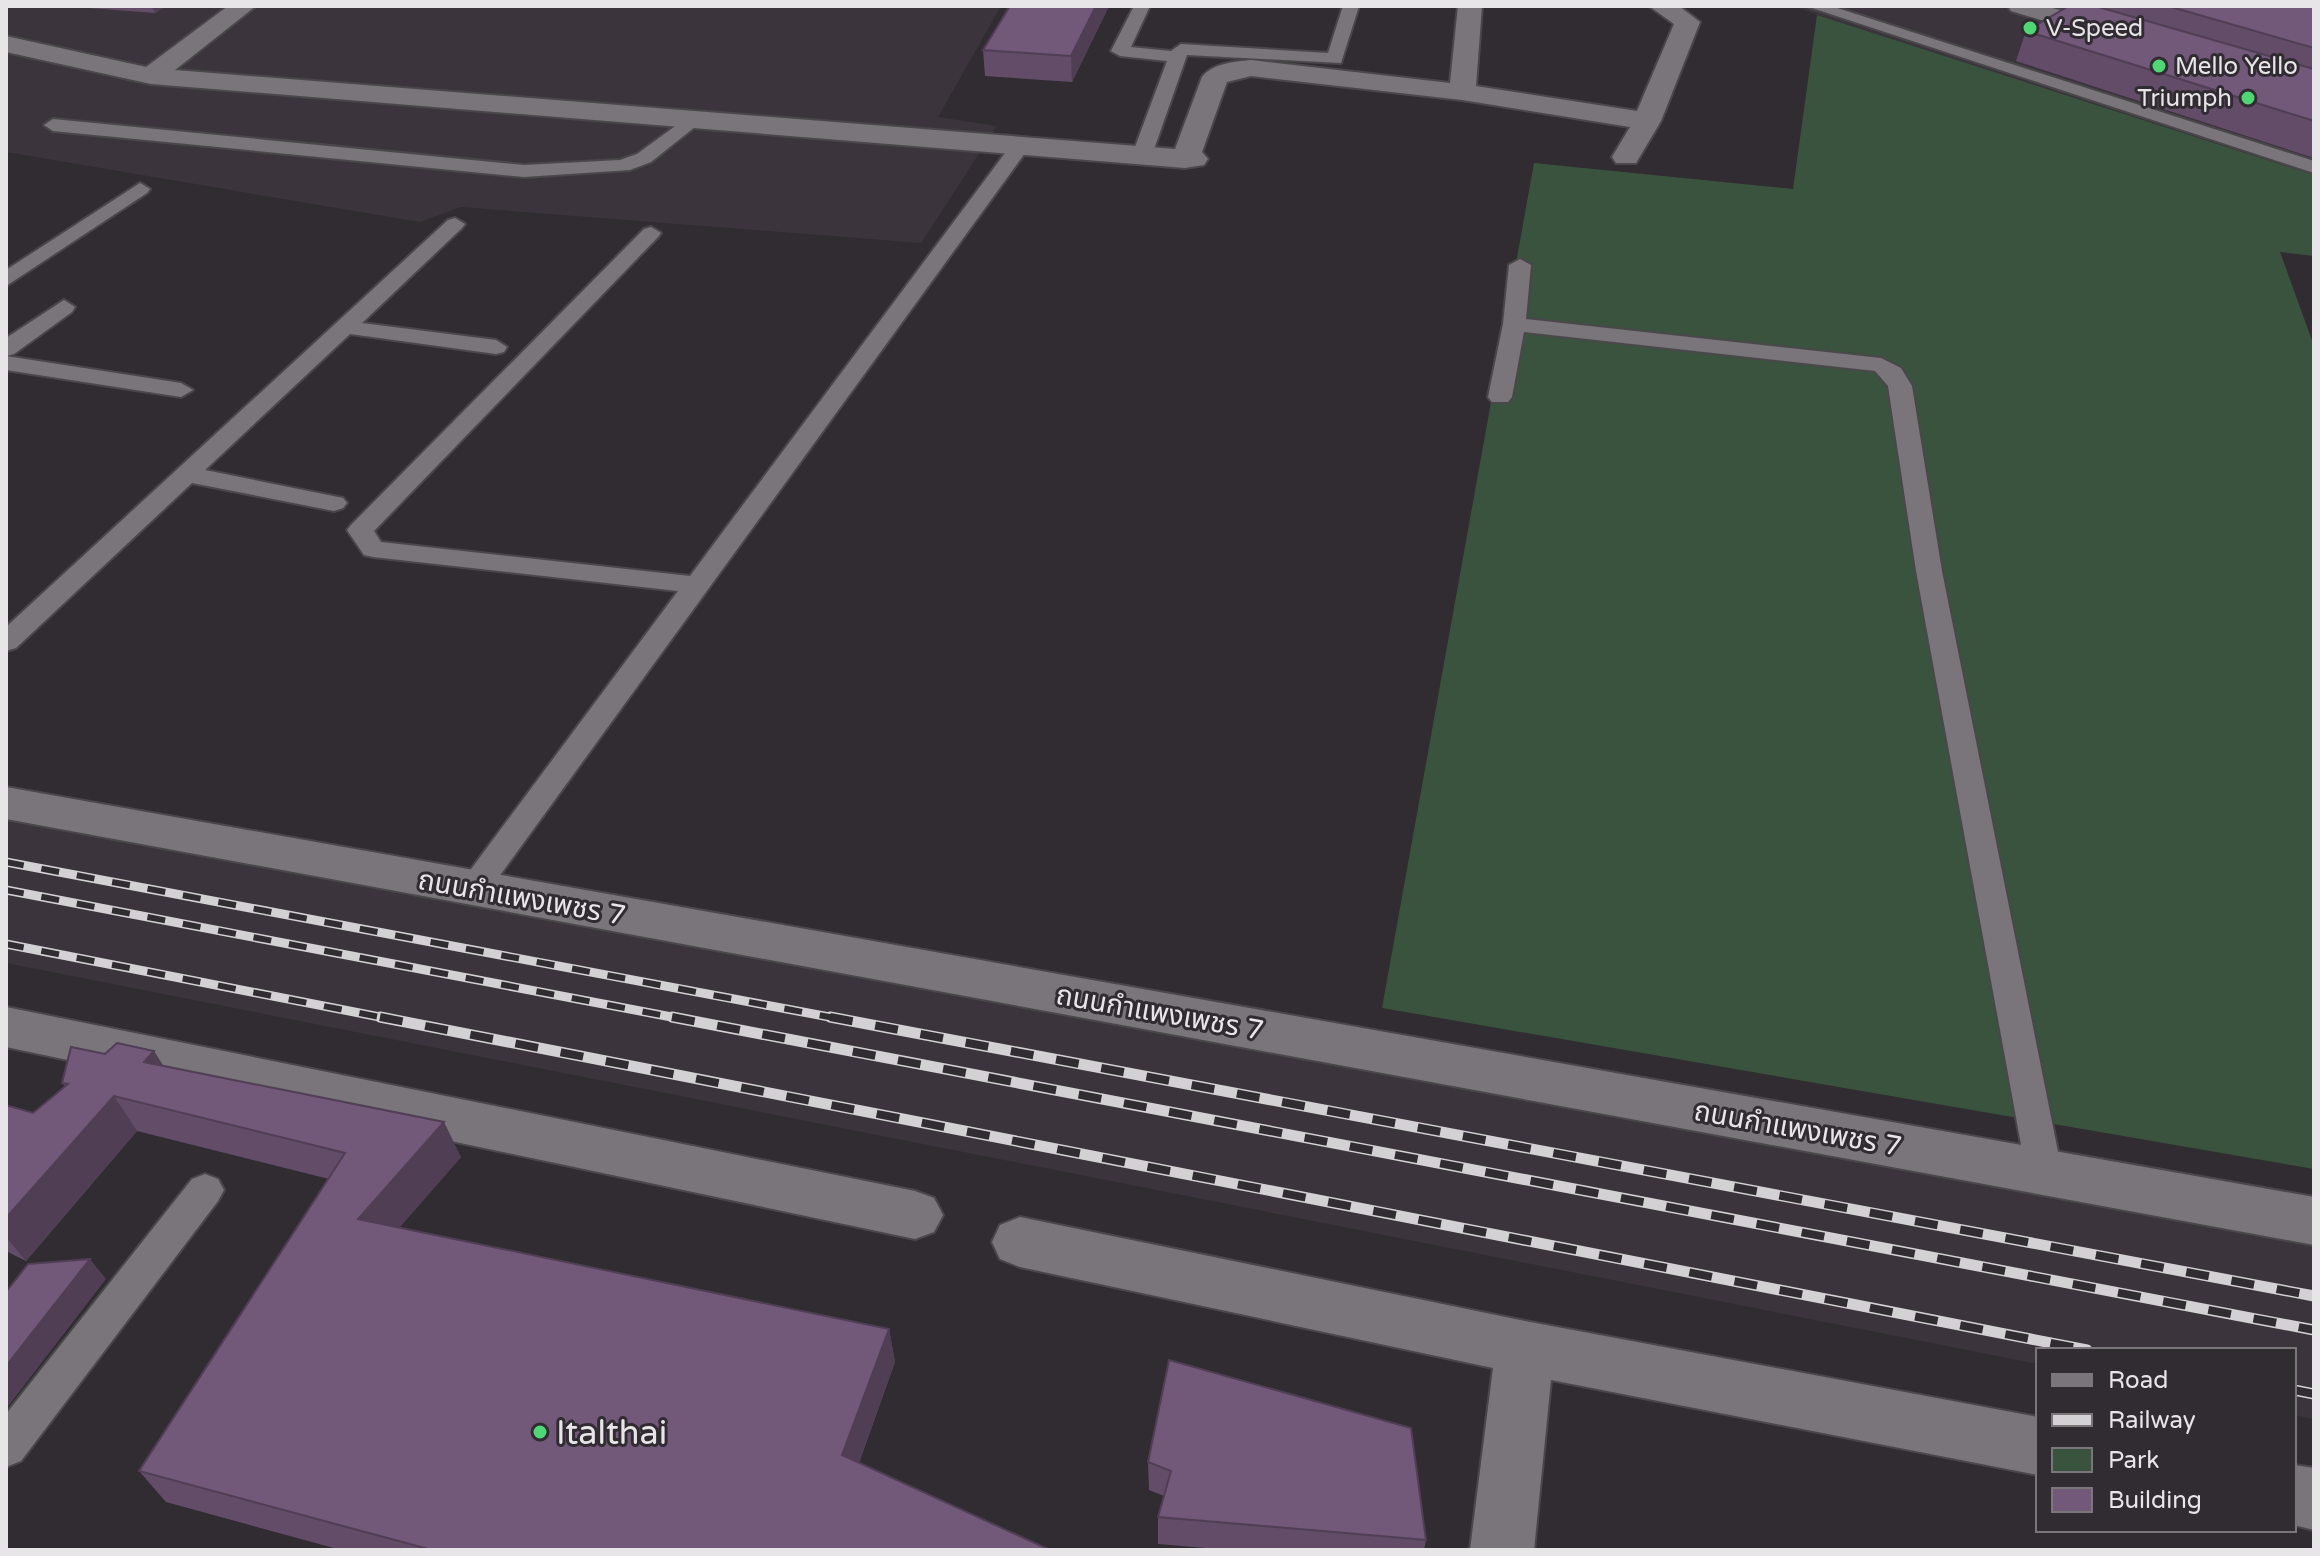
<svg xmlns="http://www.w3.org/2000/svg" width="2320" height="1556" font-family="'Varela Round','Noto Sans Thai',sans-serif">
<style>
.built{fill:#3c343d}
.green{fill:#3a533e}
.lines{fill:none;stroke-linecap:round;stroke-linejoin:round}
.lane-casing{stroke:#4a474b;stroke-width:4}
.street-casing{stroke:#4a474b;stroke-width:4}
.secondary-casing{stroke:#4a474b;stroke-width:4}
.lane{fill:#79757a;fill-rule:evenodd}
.street{fill:#79757a;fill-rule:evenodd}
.secondary{fill:#79757a;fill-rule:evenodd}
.rail-far1-casing{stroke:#d4d1d4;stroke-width:9}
.rail-casing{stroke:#d4d1d4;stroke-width:11}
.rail-far1{stroke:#302c31;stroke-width:6;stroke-dasharray:18;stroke-linecap:butt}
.rail{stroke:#302c31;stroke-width:8;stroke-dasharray:23;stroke-linecap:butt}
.wall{fill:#624c68}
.shaded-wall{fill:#503e55}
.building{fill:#725879;stroke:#503e55;stroke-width:2}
.poi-dot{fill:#50d674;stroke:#302c31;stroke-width:3}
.labels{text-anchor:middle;stroke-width:6;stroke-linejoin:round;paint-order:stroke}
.far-poi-label{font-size:24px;fill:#e8e5e8;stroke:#302c31;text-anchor:start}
.street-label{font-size:28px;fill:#e8e5e8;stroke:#302c31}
.near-poi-label{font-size:34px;fill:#e8e5e8;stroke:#302c31;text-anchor:start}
</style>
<rect width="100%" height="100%" fill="#302c31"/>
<!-- built -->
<g class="built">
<polygon points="6,6 1001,6 938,117 997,126 921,243 461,207 420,222 6,152"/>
<polygon points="1792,6 2314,6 2314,175 1817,15"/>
<polygon points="6,786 2314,1228 2314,1419 2294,1415 2294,1350 2038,1350 2038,1364 6,963"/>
</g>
<!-- green -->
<polygon class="green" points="1817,15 2314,175 2314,256 2280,252 2314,346 2314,1169 1382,1008 1534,163 1793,189"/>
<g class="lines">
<defs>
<g id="lane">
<polygon points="1134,6 1150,6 1131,47 1171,51 1181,44 1328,53 1343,6 1359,6 1341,63 1187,55 1152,155 1142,161 1132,155 1167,61 1120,56 1111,51"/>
<polygon points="1806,6 1831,6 2314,161 2314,173"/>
<polygon points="693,113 702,119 700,123 651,162 630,170 524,177 53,131 44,125 53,119 524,165 620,160 637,154"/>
<polygon points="1021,139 1028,141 1028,149 485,896 474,900 463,896 458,888 463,880 678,591 373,557 364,555 347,530 351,525 644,229 651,227 661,233 658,237 374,531 381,542 690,576 1014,141"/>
<polygon points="140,183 150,189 147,193 6,286 6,270"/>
<polygon points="455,218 465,224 462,228 362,323 496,340 507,347 504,352 496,354 350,334 205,470 343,498 347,503 343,508 334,511 192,483 16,648 6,651 6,627 448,220"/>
<polygon points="1520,259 1531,265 1526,319 1881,358 1901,368 1912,386 1942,571 2062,1172 2057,1183 2044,1188 2031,1183 2026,1172 1916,571 1888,386 1875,371 1524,332 1512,397 1508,402 1492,402 1488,397 1503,324 1509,265"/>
<polygon points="64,300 75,307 72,312 14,354 6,356 6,338"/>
<polygon points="6,356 181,383 193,390 181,397 6,370"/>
<polygon points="205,1174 218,1179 224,1190 218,1201 21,1461 6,1467 6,1414 192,1179"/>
</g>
<g id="street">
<path d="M228,6h28l-81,64 1000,79 27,-72c11,-14 32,-15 49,-17l199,23 8,-77h24l-6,80 161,25 37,-87 -25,-18h30l21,16 -39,99 -25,42h-20l-4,-6 18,-30 -168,-27 -211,-24 -24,6 -25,70 6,7 -4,6 -19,3 -1034,-84 -145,-32v-16l140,31z"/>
<polygon points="2008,6 2046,6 2119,28 2123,33 2110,41 2011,11"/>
<polygon points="6,1007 915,1191 934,1198 943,1215 934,1232 915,1239 6,1047"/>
<polygon points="1020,1217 1525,1321 2038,1417 2038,1475 1551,1380 1534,1550 1470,1550 1493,1368 1020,1267 1000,1259 992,1242 1000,1225"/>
<polygon points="2294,1465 2314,1468 2314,1530 2294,1525"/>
</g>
<polygon id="secondary" points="6,787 2314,1197 2314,1245 6,819"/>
</defs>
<!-- lane casing -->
<use href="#lane" class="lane-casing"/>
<!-- street casing -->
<use href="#street" class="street-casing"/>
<!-- secondary casing -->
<use href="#secondary" class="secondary-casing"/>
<!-- lane -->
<use href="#lane" class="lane"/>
<!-- street -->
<use href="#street" class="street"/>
<!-- secondary -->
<use href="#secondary" class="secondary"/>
<defs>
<g id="rail-far1">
<polyline points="6,862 840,1019"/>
<polyline points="6,890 682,1019"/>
<polyline points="6,944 390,1019"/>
</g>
<g id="rail">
<polyline points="380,1017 2087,1350"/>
<polyline points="672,1017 2314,1330"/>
<polyline points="830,1017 2314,1296"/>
<polyline points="2294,1390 2314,1394"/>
</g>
</defs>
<!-- rail-far1 casing -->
<use href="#rail-far1" class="rail-far1-casing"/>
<!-- rail casing -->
<use href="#rail" class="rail-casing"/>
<!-- rail-far1 -->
<use href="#rail-far1" class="rail-far1"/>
<!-- rail -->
<use href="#rail" class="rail"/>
</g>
<!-- wall -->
<g class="wall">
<polygon points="63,6 166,6 155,13"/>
<polygon points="1109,6 1072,82 985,76 983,50"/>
<polygon points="2069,6 2314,6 2314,158 2016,61 2026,31"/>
<polygon points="154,1051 163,1066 461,1157 399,1228 889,1329 895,1362 859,1463 1050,1550 341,1550 166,1502 139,1471 329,1179 137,1131 26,1261 6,1251 6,1105 33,1113 65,1087 62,1083 105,1054"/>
<polygon points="1148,1462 1426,1540 1424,1550 1229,1550 1158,1544 1158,1517 1164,1496 1149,1490"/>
</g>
<!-- shaded-wall -->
<g class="shaded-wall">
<polygon points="152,6 166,6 155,13"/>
<polygon points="1096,6 1109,6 1072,82 1071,56"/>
<polygon points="154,1051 176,1086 144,1062"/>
<polygon points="114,1096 137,1131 26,1261 6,1237 6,1218"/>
<polygon points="444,1122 461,1157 377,1253 358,1219"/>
<polygon points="90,1259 106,1279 6,1409 6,1366"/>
<polygon points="889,1329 895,1362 850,1487 842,1455"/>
</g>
<!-- building -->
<g class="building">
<polygon points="1010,6 1096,6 1071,56 983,50"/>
<polygon points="2069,6 2095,6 2314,69 2314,121 2026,31"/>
<polygon points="2168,6 2314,6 2314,48"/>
<polygon points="117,1043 154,1051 144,1062 444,1122 358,1219 889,1329 842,1455 1050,1550 432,1550 139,1471 345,1153 114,1096 6,1218 6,1105 33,1113 68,1084 62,1083 71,1047 105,1054"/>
<polygon points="90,1259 6,1366 6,1292 28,1264"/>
<polygon points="1169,1360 1411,1428 1426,1540 1158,1517 1171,1471 1148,1462"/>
</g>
<!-- markers -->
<g class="poi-dot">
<circle cx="2030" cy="28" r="8"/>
<circle cx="2159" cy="66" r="8"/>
<circle cx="2248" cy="98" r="8"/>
<circle cx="540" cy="1432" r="8"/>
</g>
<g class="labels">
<!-- far-poi labels -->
<g class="far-poi-label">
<text x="2046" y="36">V-Speed</text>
<text x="2175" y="74">Mello Yello</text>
<text x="2232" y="106" text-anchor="end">Triumph</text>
</g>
<!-- street labels -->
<g class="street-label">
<text transform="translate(522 897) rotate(10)" y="10">ถนนกำแพงเพชร 7</text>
<text transform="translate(1160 1012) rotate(10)" y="10">ถนนกำแพงเพชร 7</text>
<text transform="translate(1798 1128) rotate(10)" y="10">ถนนกำแพงเพชร 7</text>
</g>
<!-- near-poi labels -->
<g class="near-poi-label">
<text x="556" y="1444">Italthai</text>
</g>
</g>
<!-- border -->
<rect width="2320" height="1556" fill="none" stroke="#e8e5e8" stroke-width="16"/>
<!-- legend -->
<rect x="2036" y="1348" width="260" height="184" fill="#302c31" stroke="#7a767a" stroke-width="2"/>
<rect x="2052" y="1374" width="40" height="12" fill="#79757a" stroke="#7a767a" stroke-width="2"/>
<text x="2108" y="1388" font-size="24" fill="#e8e5e8">Road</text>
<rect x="2052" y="1414" width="40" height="12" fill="#d4d1d4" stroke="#7a767a" stroke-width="2"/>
<text x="2108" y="1428" font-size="24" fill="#e8e5e8">Railway</text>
<rect x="2052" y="1448" width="40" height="24" fill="#3a533e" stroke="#7a767a" stroke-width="2"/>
<text x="2108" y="1468" font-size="24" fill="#e8e5e8">Park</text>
<rect x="2052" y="1488" width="40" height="24" fill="#725879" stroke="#7a767a" stroke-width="2"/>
<text x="2108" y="1508" font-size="24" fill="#e8e5e8">Building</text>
</svg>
